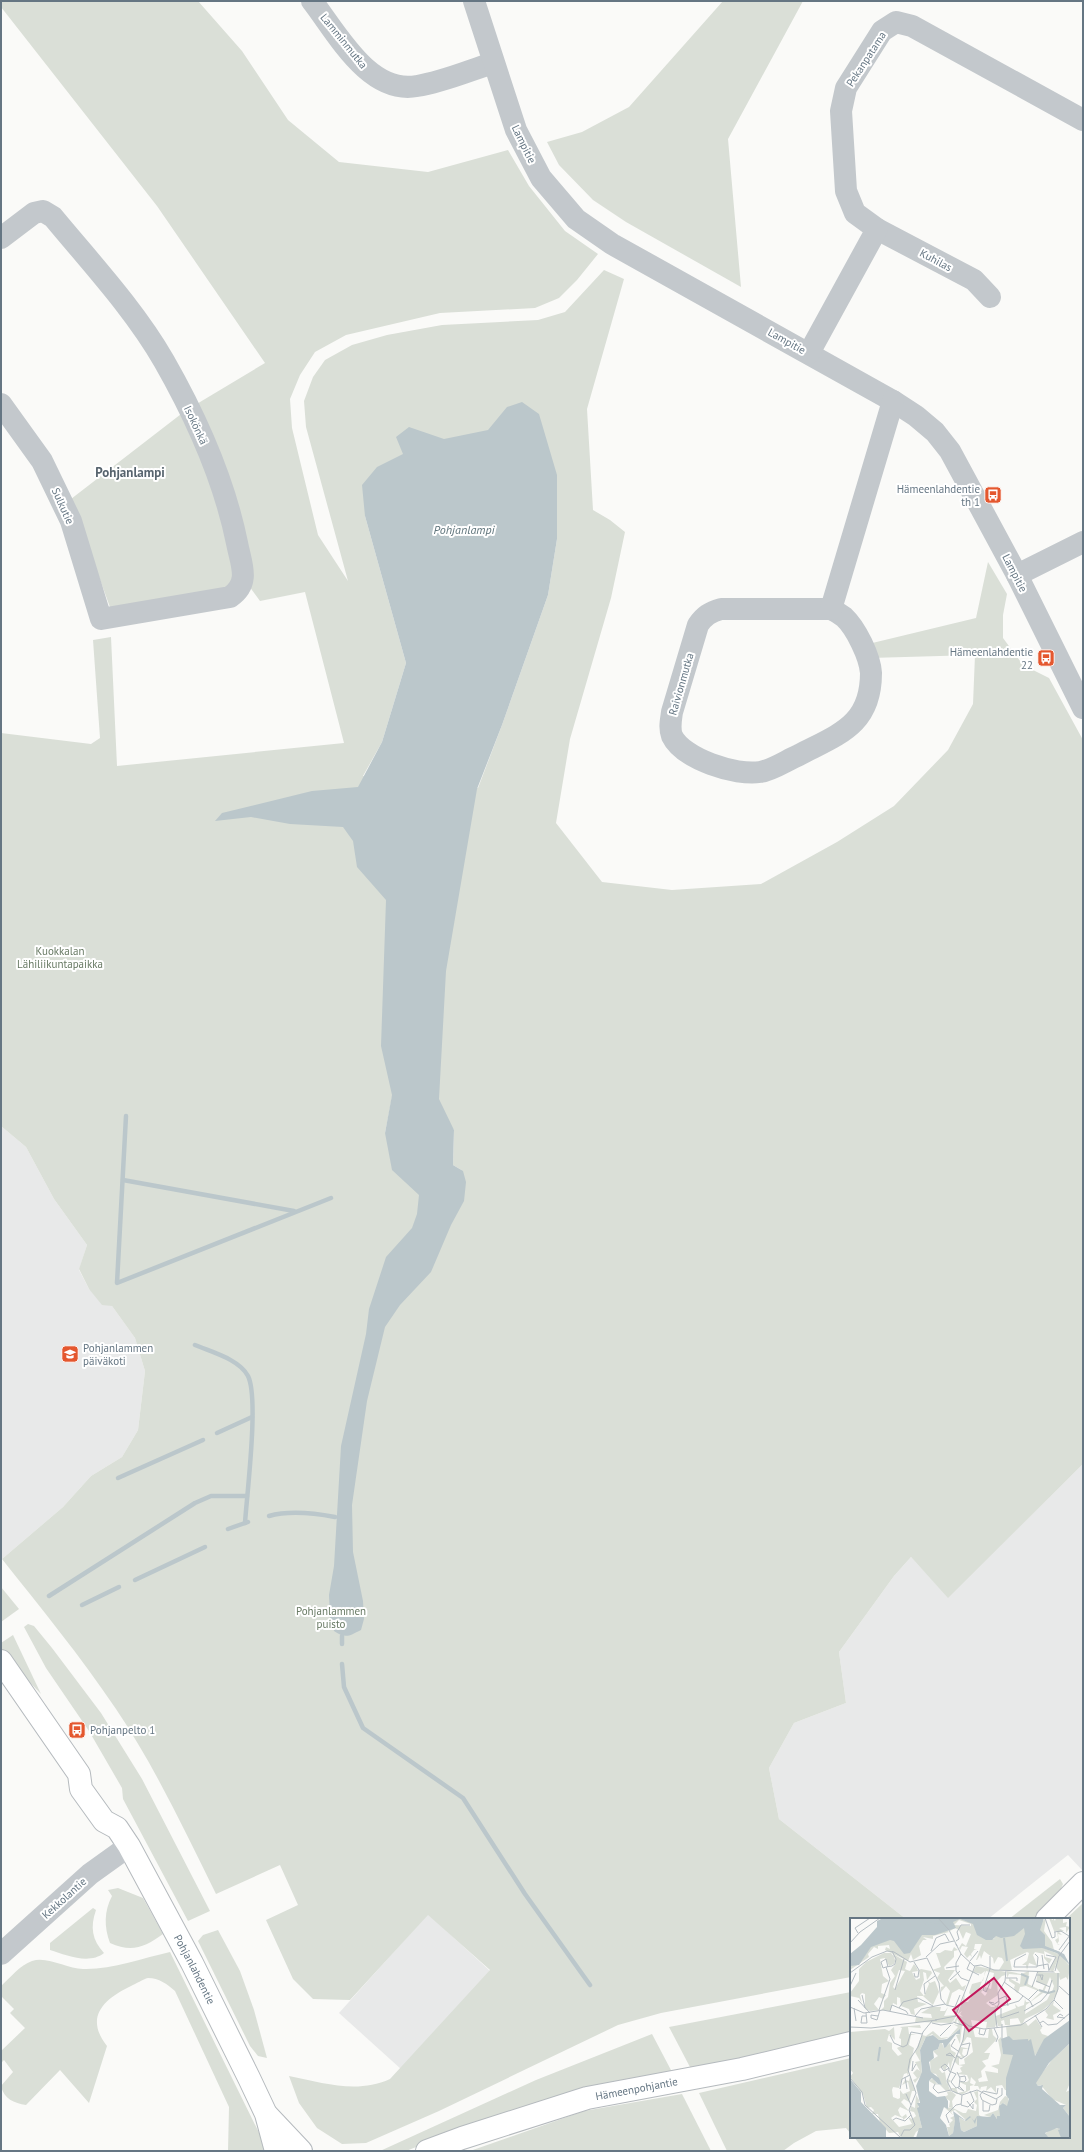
<svg xmlns="http://www.w3.org/2000/svg" width="1084" height="2152" font-family="'PT Sans',sans-serif">
<style>
.built{fill:#e8e9e9}
.green{fill:#dadfd7;fill-rule:evenodd}
.water{fill:#bbc7cb}
.lines{fill:none;stroke-linecap:round;stroke-linejoin:round}
.stream{stroke:#bbc7cb;stroke-width:4.5}
.major-casing{stroke:#b5babe;stroke-width:24}
.minor{stroke:#c3c8cc;stroke-width:22}
.major{stroke:#fff;stroke-width:22}
.labels{text-anchor:middle;stroke-width:4;stroke-linejoin:round;paint-order:stroke}
.street-label{font-size:11px;fill:#657683;stroke:#fff}
.poi-label{font-size:11px;fill:#657683;stroke:#fff;text-anchor:end}
.park-label{font-size:11px;fill:#687a64;stroke:#fff}
.water-label{font-size:12px;font-style:italic;fill:#60757c;stroke:#fff}
.quarter-label{font-size:13px;font-weight:bold;fill:#57646e;stroke:#fff}
.inset-river{fill:none;stroke:#bbc7cb;stroke-width:2}
.inset-road{fill:none;stroke:#b5bdc2;stroke-width:1}
.view{fill:#c2185b;fill-opacity:0.15;stroke:#c2185b;stroke-width:2}
.inset-edge{fill:none;stroke:#657683;stroke-width:2}
</style>
<rect width="100%" height="100%" fill="#fafaf8"/>
<!-- built -->
<g class="built">
<polygon points="1,1126 26,1147 54,1199 87,1245 79,1270 89,1289 112,1306 135,1338 145,1371 138,1430 122,1457 91,1476 63,1507 2,1559"/>
<polygon points="1083,1464 1083,1871 1068,1855 988,1919 906,1919 779,1819 769,1768 794,1723 846,1703 839,1652 894,1576 911,1557 948,1597"/>
<polygon points="428,1914 490,1971 401,2069 339,2013"/>
</g>
<!-- green -->
<g class="green">
<path d="M1,1h197l44,50 46,69 51,42 89,10 80,-22 21,36 36,45 33,23 -21,26 -18,18 -24,10 -95,5 -94,22 -31,17 -15,23 -10,24 2,29 26,107 30,46 -42,-154 -2,-26 9,-24 12,-17 27,-15 35,-10 55,-10 96,-5 27,-8 39,-42 20,9 -37,130 6,101 17,10 15,12 -14,66 -41,141 -14,84 46,59 70,8 89,-6 76,-42 57,-36 54,-56 25,-46 2,-49 -105,3 -6,-13 112,-27 12,-56 19,32 -4,21v23l20,27 26,13 34,62v724l-135,134 -37,-41 -17,19 -55,76 7,51 -52,20 -25,45 10,51 127,100h-55v58l-190,36 -43,12 -179,86 -73,32 -24,1 -25,-16 -18,-25 -10,-27c35,7 68,18 101,3l100,-109 -62,-55 -78,85 -37,-1 -20,-20 -27,-59 32,-15 -18,-40 -64,29c-31,-63 -61,-127 -100,-185 -35,-52 -75,-101 -114,-150l61,-52 28,-31 31,-19 16,-27 7,-59 -10,-33 -23,-32 -10,-1 -13,-16 -10,-20 8,-24 -33,-46 -28,-52 -25,-21v-393l90,11 9,-6 -7,-98 18,-3 6,129 227,-23 -39,-151 -45,9 -11,-15 -138,24 -40,-111 114,-88 80,-48 -108,-157 -156,-199zM557,475v64l-9,56 -46,130 -24,63 -115,-12 19,-34 24,-79 -41,-147zM398,1066l56,64 -1,35 10,6 -78,-38z"/>
<polygon points="723,1 803,1 728,139 741,287 626,222 593,200 559,165 547,142 582,132 629,107"/>
<polygon points="1,1587 19,1609 1,1622"/>
<polygon points="28,1624 34,1626 52,1648 101,1713 142,1779 210,1911 188,1921 123,1799 122,1788 89,1731 46,1668 24,1627"/>
<polygon points="13,1635 41,1694 18,1670 1,1648 1,1643"/>
<polygon points="1060,1879 1063,1884 1060,1891 1034,1919 1009,1919"/>
<path d="M118,1888l25,10 20,36c-18,13 -31,19 -53,9 -6,-16 -6,-32 2,-47l-4,-6z"/>
<polygon points="1083,1903 1083,2151 865,2151 854,2137 1069,2137 1069,1919 1066,1919"/>
<path d="M93,1908l3,2c-6,17 -4,30 8,43 -15,12 -38,2 -54,-3v-7z"/>
<polygon points="218,1930 240,1971 254,2010 267,2058 258,2056 250,2046 198,1941 203,1935"/>
<path d="M170,1952l98,199h-40l1,-44 -54,-116c-8,-7 -16,-13 -27,-13 -5,1 -12,6 -17,8 -27,13 -47,31 -24,60l-18,57 -29,-33 -34,35c-12,-2 -22,-6 -25,-19l12,-14 -9,-12 -3,3v-12l24,-23 -15,-15 4,-4 -13,-13v-10c9,-8 19,-21 31,-25 16,-5 35,8 51,8 27,1 60,-11 87,-17z"/>
<polygon points="851,1992 851,2033 691,2069 669,2027"/>
<polygon points="652,2034 672,2072 459,2130 406,2151 380,2151 536,2080"/>
<polygon points="851,2058 851,2134 846,2128 816,2131 794,2143 783,2151 727,2151 699,2093"/>
<polygon points="682,2094 711,2151 470,2151 584,2111"/>
</g>
<!-- water -->
<path class="water" d="M522,402l17,12 18,61v64l-9,56 -46,130 -25,64 -31,182 -7,128 15,31 -1,35 10,6 3,11 -2,19 -13,24 -20,47 -31,33 -15,22 -18,74 -15,104 1,47 10,49 1,18 -3,11c-12,6 -15,9 -27,1l-4,-14 -1,-22 5,-29 7,-120 25,-112 3,-25 17,-52 26,-29 5,-14 2,-19 -27,-25 -7,-37 7,-38 -11,-49 5,-146 -29,-33 -4,-26 -10,-14 -53,-3 -39,-7 -36,4 7,-8 90,-22 46,-4 24,-45 24,-79 -41,-147 -3,-31 15,-18 26,-13 -7,-17 13,-10 35,12 44,-9 19,-23z"/>
<g class="lines">
<!-- stream -->
<g class="stream">
<polyline points="126,1116 117,1283 331,1198"/>
<polyline points="123,1180 294,1211"/>
<path d="M195,1345c16,7 44,14 53,31 11,22 -1,117 -3,147"/>
<polyline points="217,1433 252,1417"/>
<polyline points="118,1478 203,1440"/>
<path d="M269,1516c21,-6 45,-3 66,1"/>
<polyline points="228,1529 248,1522"/>
<polyline points="135,1580 205,1547"/>
<polyline points="49,1596 195,1503 211,1496 247,1496"/>
<polyline points="82,1605 119,1587"/>
<polyline points="342,1636 342,1644"/>
<polyline points="342,1664 344,1687 363,1728 463,1798 525,1894 590,1985"/>
</g>
<defs>
<g id="major">
<path id="s1" d="M1,1661l78,113 2,15 23,32 13,7 12,18 63,117 57,115 17,36 10,37"/>
<polyline points="1047,1919 1083,1883"/>
<polyline points="268,2116 301,2151"/>
<path id="s2" d="M427,2151l35,-13 125,-40 155,-29 109,-26"/>
</g>
</defs>
<!-- major casing -->
<use href="#major" class="major-casing"/>
<!-- minor -->
<g class="minor">
<path d="M312,1c25,32 57,94 105,85 26,-4 51,-15 76,-23"/>
<polyline points="474,1 516,130 541,178 576,219 612,244 893,401 916,416 935,432 950,451 1017,575 1083,708"/>
<polyline points="877,229 974,280 990,297"/>
<path d="M1,238l33,-25 9,-2 10,6c38,46 81,92 111,144 32,56 60,118 73,182 4,21 14,40 -7,54l-129,22 -30,-98 -29,-60 -41,-57"/>
<polyline points="809,353 877,229 855,213 846,191 841,111 846,88 882,31 896,22 912,26 1083,120"/>
<polyline points="1017,575 1083,542"/>
<path d="M721,609h110c4,2 9,5 13,8 12,11 26,40 27,56 0,52 -32,61 -72,82 -12,5 -26,15 -39,17 -24,4 -77,-13 -88,-36 -3,-8 -1,-16 0,-24l26,-87c6,-9 12,-13 23,-16z"/>
<polyline points="831,609 893,401"/>
<polyline points="1,1954 90,1874 129,1846"/>
</g>
<!-- major -->
<use href="#major" class="major"/>
</g>
<!-- icons -->
<defs>
<symbol id="bus-square" viewBox="-11 -11 22 22"><rect x="-9" y="-9" width="18" height="18" rx="4" fill="#e4572e" stroke="#fff"/><path d="M-5-6H5V4H4V6H2V4H-2V6H-4V4H-5ZM-3.5-4V0h7V-4ZM-3.5 1.2v1.5H-2V1.2ZM2 1.2v1.5H3.5V1.2Z" fill="#fff"/></symbol>
<symbol id="school-square" viewBox="-11 -11 22 22"><rect x="-9" y="-9" width="18" height="18" rx="4" fill="#e4572e" stroke="#fff"/><path d="M0-5L7-2L0 1L-7-2ZM-4 1L0 2.5L4 1V4Q0 6-4 4Z" fill="#fff"/></symbol>
</defs>
<g fill-rule="evenodd">
<use href="#bus-square" x="983" y="485" width="20" height="20"/>
<use href="#bus-square" x="1036" y="648" width="20" height="20"/>
<use href="#school-square" x="60" y="1344" width="20" height="20"/>
<use href="#bus-square" x="67" y="1720" width="20" height="20"/>
</g>
<g class="labels">
<!-- street labels -->
<g class="street-label">
<text transform="translate(344 41) rotate(51)" y="4">Lamminmutka</text>
<text transform="translate(866 59) rotate(-57)" y="4">Pekanpatama</text>
<text transform="translate(524 144) rotate(64)" y="4">Lampitie</text>
<text transform="translate(936 260) rotate(28)" y="4">Kuhilas</text>
<text transform="translate(787 341) rotate(29)" y="4">Lampitie</text>
<text transform="translate(196 425) rotate(65)" y="4">Isokönkä</text>
<text transform="translate(63 506) rotate(66)" y="4">Sulkutie</text>
<text transform="translate(1015 573) rotate(63)" y="4">Lampitie</text>
<text transform="translate(681 684) rotate(-74)" y="4">Raivionmutka</text>
<text transform="translate(64 1898) rotate(-42)" y="4">Kekkolantie</text>
<text dy="4" stroke="none"><textPath href="#s1" startOffset="368">Pohjanlahdentie</textPath></text>
<text dy="4" stroke="none"><textPath href="#s2" startOffset="219">Hämeenpohjantie</textPath></text>
</g>
<!-- poi labels -->
<g class="poi-label">
<text x="980" y="493">Hämeenlahdentie<tspan x="980" dy="13">th 1</tspan></text>
<text x="1033" y="656">Hämeenlahdentie<tspan x="1033" dy="13">22</tspan></text>
<text x="83" y="1352" text-anchor="start">Pohjanlammen<tspan x="83" dy="13">päiväkoti</tspan></text>
<text x="90" y="1734" text-anchor="start">Pohjanpelto 1</text>
</g>
<!-- park labels -->
<g class="park-label">
<text x="60" y="955">Kuokkalan<tspan x="60" dy="13">Lähiliikuntapaikka</tspan></text>
<text x="331" y="1615">Pohjanlammen<tspan x="331" dy="13">puisto</tspan></text>
</g>
<!-- water labels -->
<g class="water-label">
<text x="464" y="534">Pohjanlampi</text>
</g>
<!-- quarter labels -->
<g class="quarter-label">
<text x="130" y="477">Pohjanlampi</text>
</g>
</g>
<!-- overview -->
<g transform="translate(850 1918)">
<rect width="220" height="220" fill="#fafaf8"/>
<path d="M102,0h11l2,3 1,-3 6,1 5,4 2,10 15,6 2,-10 3,-2 12,6 4,-8 2,2 4,-6h5l1,11 -5,16 19,-1 18,7 11,12 -2,14 -2,-3 -6,3 -1,-4 -1,15 -6,11 -10,9 -17,8 -2,4 -2,1 -3,-6 -8,1v6h-5l-1,-5 -3,1 1,5h-4l-1,-4 -2,5 -9,1 1,-6 -16,-2 4,17 13,1 1,-9h3l1,6 4,4 -13,14h6l-2,6 -6,2 4,5 -5,5 1,6 -4,2 1,3 9,-1 -3,-10 13,2v-4l-7,-3 8,-2 2,-9 -3,-15 3,-3 2,17 9,-3 4,5 -7,21 2,14 -6,-1 -3,-5 -6,1v7l-5,-6 -5,4 1,-5 -6,1 -1,3 -2,-4h-4l2,-4 -5,-5 -1,6 4,2 -4,1v4l-7,4h-6l-2,-1 -7,-8 2,5 -4,1 -6,-6 -6,-1 -5,-3 4,-3 4,6 5,1 -6,-11 -5,-1 -1,-12 8,-5 -5,-5 5,-2 2,-6h2l2,5 6,-5 1,7 5,3 -4,9 -2,9 -1,-9 -4,9 -3,-4 -3,2 3,4 3,-1 2,12 1,-5 3,2 -3,2 3,5h5l2,5 8,-2v-6l-7,-3h8l2,-2 -2,-5 -11,-1 6,-2 -2,-4 3,-2 -5,-1 -4,-4 -2,4 4,-10 6,2 -4,-6 3,-4 9,2h-7l-1,5 3,3 -6,1v7l6,-1 -1,-5 9,-7 -2,-14 -4,-1 -5,8 3,-19 -3,-1 -2,19 -4,-9 4,-1 -1,-4 -12,8 -8,2 -7,-6 -7,5 -5,11 2,24 -7,9 -2,-3 4,-2 -4,-5 4,-4 3,2 -5,-9 5,-1 -5,-9 7,-17 4,1 7,-5 8,7 8,-1 9,-10 -5,-3 4,1 2,-2 -2,-4 -1,5 -2,-2 4,-7 5,2 -3,-3 2,-3 -4,3 7,-21 -1,9h4l4,-6 -3,-3 3,-9 11,-3 2,-10 -4,3 -8,-2 3,-6 30,6v3l-4,1 -5,5 1,14 -12,8 5,4h4l-1,-2 4,1 -3,6 1,7v-3l20,-8 -1,-4 3,3 6,-2 1,-6 1,3h4l11,-10 -15,-6 -6,1 -2,6 -2,-1 -2,-4 1,-3 -6,-4v-3l11,6 1,-9 -12,-1 -2,4v-7l14,3 8,-3 -1,13 14,7 3,-6 -9,-3 2,-10 16,1 1,-2v2h5l-5,-7 5,-11 -7,17 -4,-2 7,-13 -12,-6 1,6 7,2 -3,5 -5,-6v-4l-9,-2 -2,3 4,11 6,-2 -6,2 -8,-3 -2,7 -1,-5h-4l5,-4 2,-8 -2,-1 -17,8 2,10h-13l5,-8 -2,-4 -4,-1 -4,7 -1,-6 -9,-7 -3,8 -1,-4 -3,5h-1l6,-16h-7l-1,5 3,1h-3l-3,4 1,3 -2,-2 -3,3 -3,-4 4,-7 -6,-1 -2,4 -1,-2 3,-5 4,3 5,-12 -5,-2 -3,7 -4,-9 -4,-2 -5,3 -2,-10zM109,2l12,4v2l-17,-1zM136,53l8,2 -3,16 -6,-2 -1,3 3,3 -2,3 -4,-4 2,-2 -4,-1zM200,59l4,9 -2,6h-8zM193,75l7,1 -3,6 -22,14 1,-9zM196,0l-2,13 8,11 2,8 -18,-8 -3,-6 4,-10zM199,0l4,2v2v-4l2,3 1,-3h7v5l4,-1 -1,4 4,1 -4,6v-6l-7,1 5,3 -5,1 3,3 -4,-1 1,7 -2,3 3,1h-2l-3,-5 3,-2 -1,-7h-3zM95,11l4,3 -16,4v3l-10,-2 4,3h-4l-4,6 2,9 -8,5 -2,-6 -3,7 -23,-11 1,-3 4,2 -1,-4 -11,1v3l-4,-2 -6,7 1,3 -19,13v-5l12,-5 9,-14 17,-6zM104,29l4,3 -4,1v6l-10,10 1,3h10l-7,10 2,3 6,-5 6,9 4,-2 -2,6 -5,-2 -7,4 -4,13 -2,-2 4,-13 -4,-5 -5,6v-5l3,-1 -7,-8 3,-5 -8,-3 9,-3 -6,-17 1,3h4l5,-3 7,1zM34,35h7l5,6 -2,5 -5,2 -4,-8 -5,1 3,17 6,5 -7,3 -1,9 5,2 -3,4 -4,-2 -5,7 5,6 -9,1 -5,-2v-15l-3,-1 -2,2 2,8 -3,-5 -9,-2v-3l9,-12v-12l7,-7zM43,36l14,8 -2,7 2,1 3,1 4,-7 3,4 1,3 -6,1 4,8 4,-2 -1,-8 2,-1 10,2 1,2 -5,7 -1,-7 -3,-1 1,8 -4,11 4,5 5,-12 -1,-3 2,2 5,-2 4,11 -6,13 -10,-9h-6l1,6 9,2 -13,5 1,6 -4,-1 -2,-5 -8,-3 -1,-8 -3,-1v8l-4,-2 -3,8 -9,-1 3,-3v-6l4,-4 2,-14 5,-7 -4,-6 5,-7zM49,52l6,1 -10,18 -2,-2zM204,83l-1,4 8,6 -8,4 1,5 -8,-2 2,-3 -3,-4zM81,89h10l-1,4h5l3,-4 -4,9 11,-1 -1,-6h5l-5,11 -3,3 -36,-1 1,-5 16,1 -1,-4 -10,-1zM186,101l6,9 -2,2 2,4 6,2 -16,24v-4l-24,-11 -2,-19 20,-3 2,3zM70,107l1,3 -13,-1 1,7h7l-5,1 -2,10 5,3 -6,28 -1,-3 -3,1 -5,14 -6,-1 -1,3 1,7 5,2 2,-1v-8l3,4 7,-3 -2,-9 -6,3 3,-5 4,1 1,-5 5,15h-3l-3,11 -5,-3 -3,3 8,9 -9,-4 -2,3 2,5 2,2 4,-3 1,3 -4,3v-2l-8,-3 -4,3 8,9 13,-3 -4,-7 4,2 4,-3 -2,-4 -4,-1 1,-5 4,2 1,-13 3,5 -1,12 4,16 -6,4 -3,6h-12l-3,-6 -9,1 -9,-10 -2,-9h-6l2,-4 -3,-3 -4,1 -4,-14 -13,-17 3,-4 -3,-4v-37l35,-3 4,2 5,-4 1,13 -6,-6 -2,7 5,2v6l6,7 4,-2 -5,-6 4,-2v-7l-2,-1 3,-10 -2,-1zM220,125v40l-4,9 4,-2v27l-7,-9 3,-3 -14,-6 -11,-14 -3,1 -3,-4 17,-22zM101,173l5,4 -4,6 1,7 10,5h3l2,-4 8,2 1,-6 -3,-3 3,-3 -3,-7 4,-1 1,24 3,2h-5v9l-13,6 -3,-2 -2,-13 6,4 1,-1 -11,-10 -4,2 2,3 -9,-8 8,1 -3,-1 1,-6 -6,-4 4,-2 -1,-3zM161,176l-2,14v-5l-3,6 -2,-6 -4,2 1,11 -4,3 -4,-6 -3,4 -6,-2 14,-5 2,-8 5,-6 3,1 1,5v-5l-1,-2zM104,198l3,11 -2,-4 -2,10 -4,3 -2,-9h3l-1,-3 4,-4 -3,-2zM209,210l2,10h-12l-4,-4 6,-5z" fill="#dadfd7" fill-rule="evenodd"/>
<path d="M33,0h161l-4,12 5,5v11l19,8 6,11 -13,-12 -15,-5 -19,1 -3,-3 5,-12 -1,-6 -10,8 -13,2 -5,-2 -4,4h-6l-9,-5 -4,-11 -13,-5 -7,3 3,6 -21,7h-13l-12,18 -6,1 -10,-13 -4,-1 -19,7 -12,18 -9,1v-12l11,-9 16,-18v-6zM220,102v23l-21,20 -13,20 2,3 5,-1 -1,4 18,16h6l4,-4 -7,7 7,9v21h-9l-3,-8 2,-1 -3,-1 -12,5 4,5h-133l3,-10h3l-5,-20 2,-1 -2,-4h3l-4,-17 6,-14 -2,-22 6,-13 7,-2 6,5 8,-1 13,-10v5h-4l-10,13 -2,1 -1,-5h-3l-2,6 -5,2 1,7 -5,4 2,10 8,6 3,7 -4,-1 -6,-6 -3,3v10l8,6 8,-1 3,5v8l-4,-2 -4,11 6,7 3,11 4,-3 2,-12 -2,-10 12,9 5,-4 4,5 3,-5 13,1 3,-4 4,6v-3h3l-1,-10 4,-3 4,3 2,-7 -3,-4v-17l7,-23 -10,-1 -2,-15 8,-3 4,4 15,-1v2l3,-2 4,17 9,-17zM109,199l7,4 5,-4 4,7 2,-7v9l-13,6 -3,-2zM0,161l11,13v10l25,26v9l2,1h-38z" fill="#bbc7cb" fill-rule="evenodd"/>
<path class="inset-river" d="M71,0l6,6 13,-2M184,0l-5,23 31,12M154,20l3,23M171,56l7,3 -3,8M189,72l9,3 7,-2M28,143l2,-14"/>
<path class="inset-road" d="M88,0l11,12 8,16M195,0l7,20 3,-1v-5M204,14l7,-1 8,5M8,15l-3,-5 15,-10M106,23l3,-2 -2,-7 4,-7h9M0,25l10,-11 20,-14M106,26l5,10 13,12M209,32l11,-15M81,33l5,-13 9,-4 4,7M111,36l-5,9v8l5,7 8,3M192,37l2,14M196,37l10,2 -7,13M76,39l14,-13 14,-3M77,40l12,25 2,16 5,6 13,3M120,43l8,-10M64,44l5,8 -1,7h-3l-1,-4M120,44l-3,7 12,6M124,48l7,-1 13,5 60,2M187,48l11,-2 1,7M38,49l-2,-8 -5,3 2,6 3,-1 6,-1 3,-2 1,-5 -4,-8M164,49h23l1,-10 -3,-3M164,49l1,-7 11,-6M96,50l13,-2M140,51v-13M205,53l4,-15 11,-15M0,55l22,-16 15,-6 7,1 16,10 17,-4M187,57h6l-1,5 -2,-5M156,60h11v3M100,62l10,-9M137,63l3,2 -4,9 -3,-2 7,-21M186,63l14,6M154,64l26,19 3,6M0,68l6,-13M209,68l11,10M182,69l6,-16M45,72l9,-31M75,76l-1,-10 11,-8M12,77l3,13M149,81l7,-3 2,10M8,82l12,13M178,82l10,-10M204,82l9,9M144,85l-5,-1 4,3 6,-4M0,89l14,6 19,-3 40,8M105,89l5,-12M149,89l20,-6 4,-5M4,90l2,13M49,90l4,-6 15,-4 15,8M151,90v10l18,-6M29,92l11,-31 -4,-12M40,93l2,-6 14,6 2,3M174,93l17,-10 7,-8 4,-13M185,97l7,12M16,98h-4l-1,7h6l-1,-10M28,98l-7,-1v3l6,2 3,-10M65,98l6,-7 24,-5M213,98l-3,-2 -3,3 8,1M105,99l20,-51M107,99l12,9 15,3 37,-4 25,-16 8,-9 4,-11v-16M85,102l21,-4M103,104l12,4 -2,14 -16,41 5,10 10,4 15,-5 19,9 6,-4v-7M82,105l9,2 12,-2M190,105l3,-2 5,4 9,-1M207,106l13,-11M0,109l21,1 66,-8M147,109l-2,-14 4,-10 -1,-10 7,-12 1,-10M130,110l-1,6 5,1 2,-6M144,110l4,9 -2,5M40,117l4,8 9,4 4,-2 4,-13 11,2M90,118l11,-11M105,121l-4,7 7,5M152,121v-15M106,137l5,4 6,-4 3,-12 -9,2M103,138l-7,-1 4,-2 5,5M63,143l-1,10 4,-7M99,150l-5,3 -3,-4 4,-3 4,4v3l7,3 -5,8 5,6 3,-1 1,-9 -3,-6M55,159l2,12M0,160l12,14 3,13 36,33M109,163l5,1 2,-2 -1,-4 -6,1M85,166l-2,4 5,5 13,-3M108,170l6,3 -5,-5M50,171l2,-10 8,-4M56,176l5,11M112,177l-1,10 7,2 6,-6 -4,-10M147,181l-1,5 -4,1 -10,-5 -2,-5 3,-4 14,3 1,-6M117,183l6,8v-5M133,183v10h6l1,-6M43,202l3,-2 9,3 6,-6M99,205l-3,-8 10,-10 5,-1M51,218l3,-6h6l5,-5 -6,-15 7,-17 -8,-23 2,-11 8,-12 5,-15 9,-11"/>
<path class="view" d="M144,60l16,21 -41,32 -16,-21z"/>
<rect width="220" height="220" class="inset-edge"/>
</g>
<!-- border -->
<rect width="1084" height="2152" fill="none" stroke="#657683" stroke-width="4"/>
</svg>
